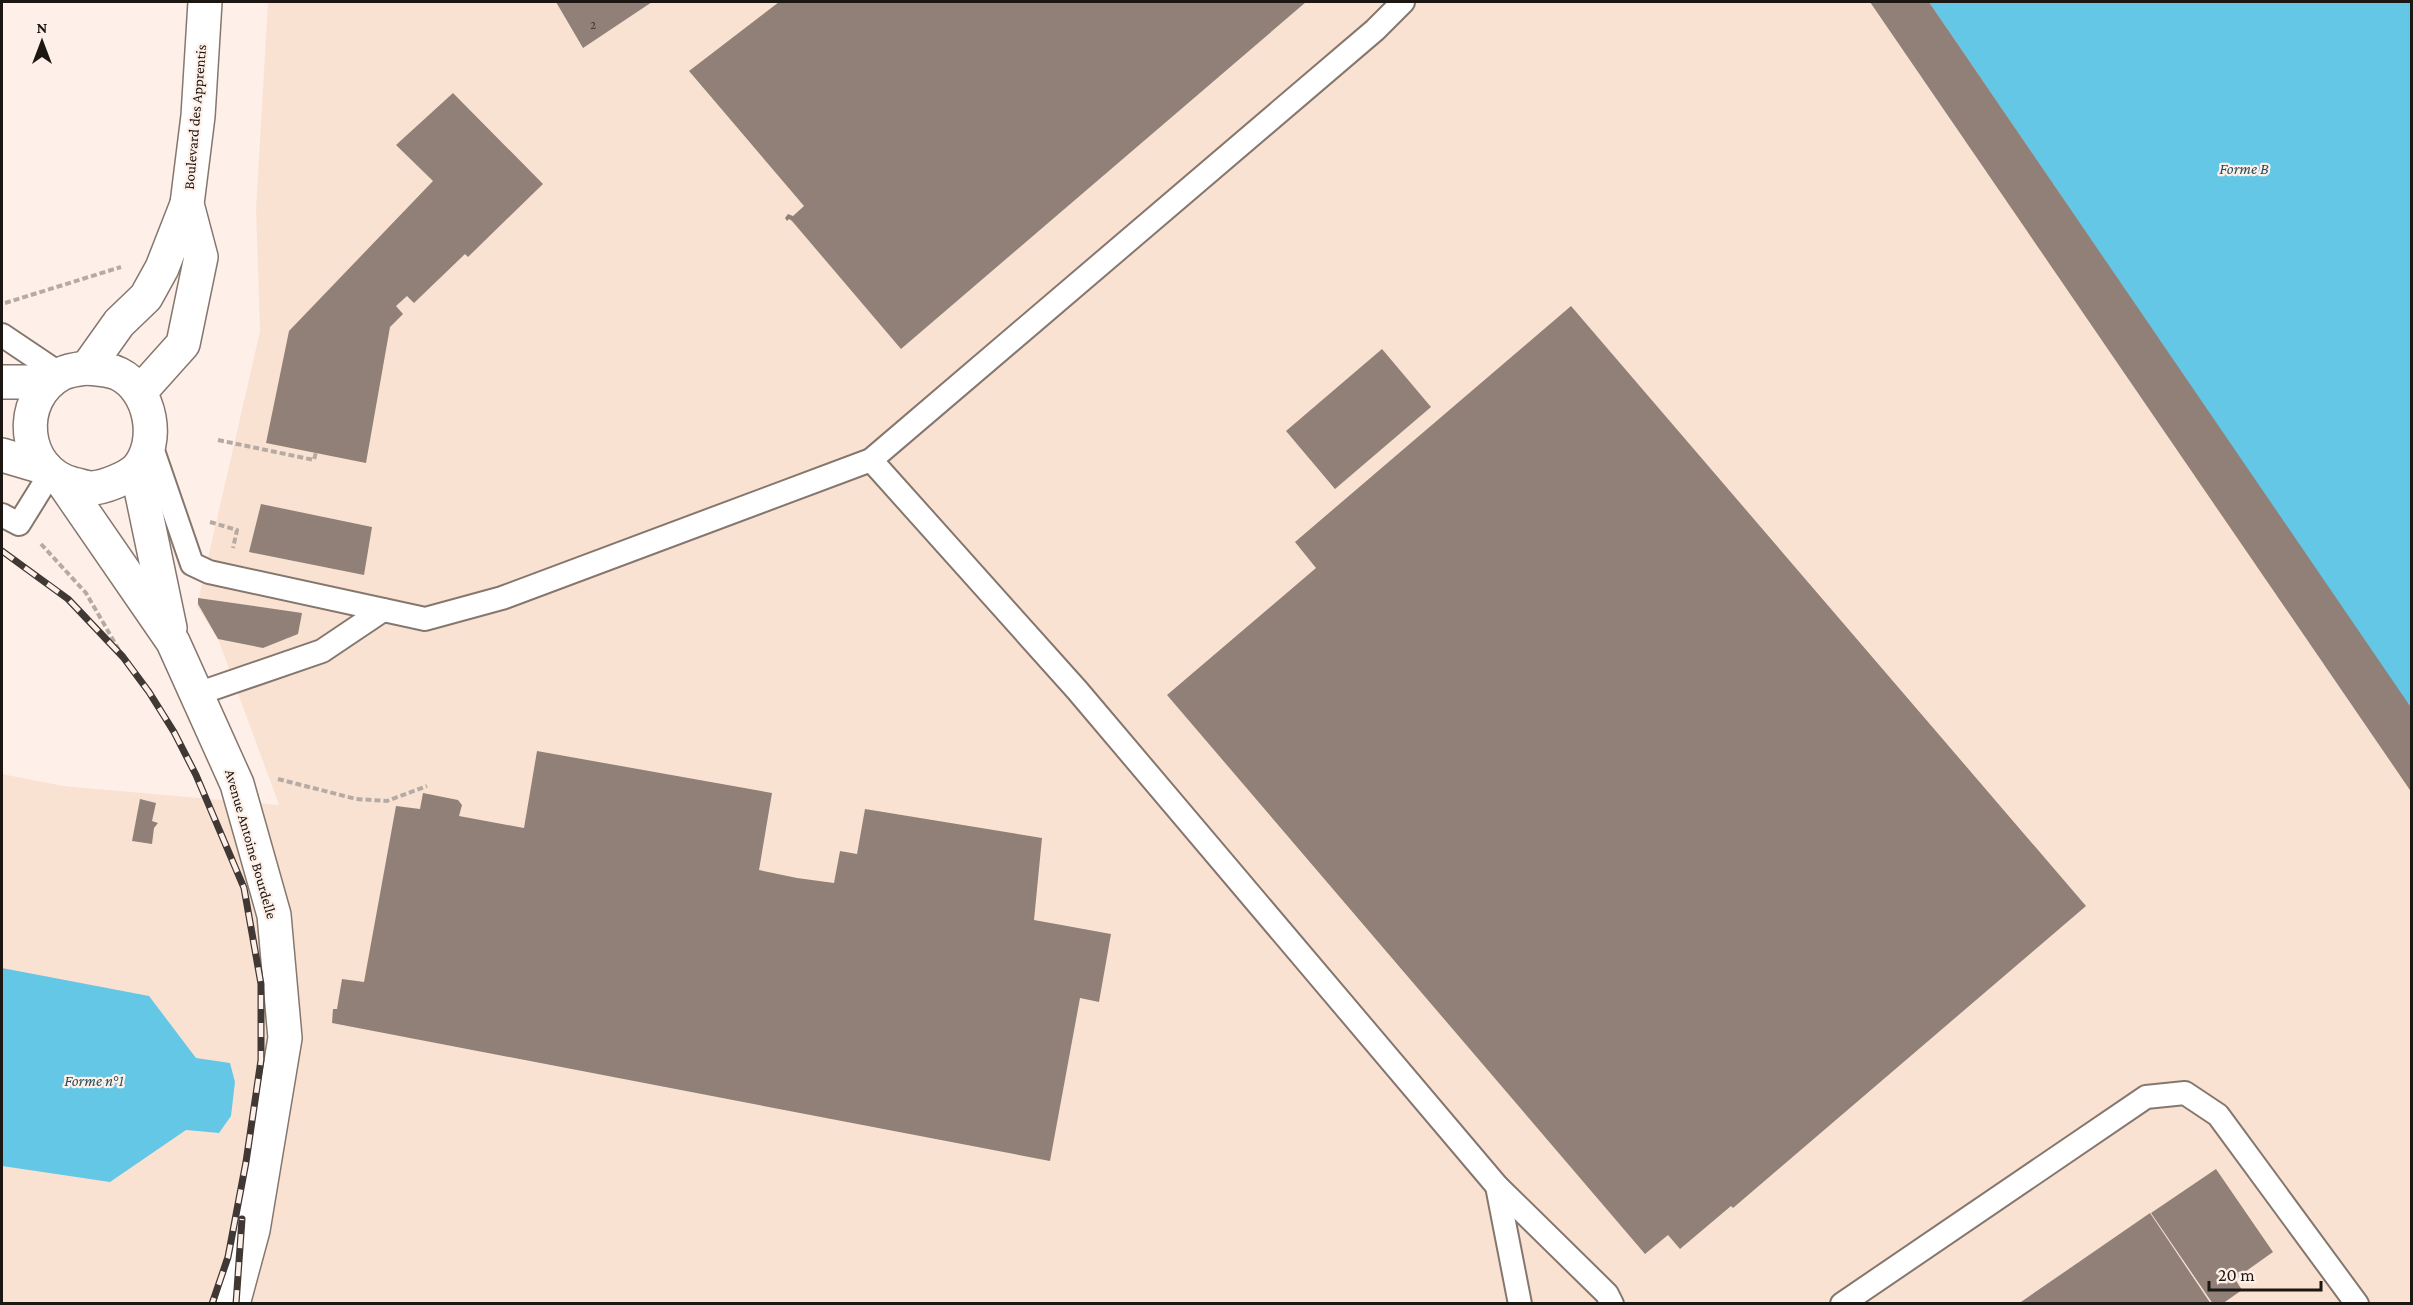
<svg xmlns="http://www.w3.org/2000/svg" width="2413" height="1305" font-family="'Crimson Pro',serif">
<style>
.built{fill:#fae2d3}
.water{fill:#64c7e6}
.building{fill:#908078}
.lines{fill:none;stroke-linecap:round;stroke-linejoin:round}
.service-casing{stroke:#85776e;stroke-width:26}
.tertiary-casing{stroke:#85776e;stroke-width:36}
.secondary-casing{stroke:#85776e;stroke-width:36}
.path{stroke:#b6aba4;stroke-width:4;stroke-dasharray:6 3;stroke-linecap:butt}
.service{stroke:#fff;stroke-width:22}
.tertiary{stroke:#fff;stroke-width:33}
.secondary{stroke:#fff;stroke-width:33}
.rail-casing{stroke:#403835;stroke-width:7}
.rail{stroke:#fef0e8;stroke-width:4.5;stroke-dasharray:14;stroke-linecap:butt}
.labels{text-anchor:middle;stroke-width:4.5;stroke-linejoin:round;paint-order:stroke}
.number-label{font-size:12px;fill:#3a312d}
.street-label{font-size:15px;fill:#1d1714;stroke:#fef0e8}
.water-label{font-size:16px;font-style:italic;fill:#234f5c;stroke:#fef0e8}
</style>
<rect width="100%" height="100%" fill="#fef0e8"/>
<!-- built -->
<polygon class="built" points="268,2 2411,2 2411,1303 2,1303 2,774 63,786 279,805 218,639 197,606 260,331 256,209"/>
<!-- water -->
<g class="water">
<polygon points="1929,2 2411,2 2411,709"/>
<polygon points="2,968 149,996 196,1058 230,1063 235,1082 231,1116 219,1133 186,1130 110,1182 2,1166"/>
</g>
<!-- building -->
<g class="building">
<polygon points="556,2 652,2 583,48"/>
<polygon points="779,2 1306,2 901,349 792,221 789,219 787,221 785,218 788,214 793,216 804,206 689,71"/>
<polygon points="1870,2 1929,2 2412,709 2412,793"/>
<polygon points="453,93 543,184 468,257 465,254 414,303 407,296 396,306 403,314 390,327 366,463 266,443 289,331 433,181 396,145"/>
<polygon points="1571,306 2086,906 1733,1208 1731,1206 1680,1249 1668,1235 1645,1254 1167,695 1316,568 1295,542"/>
<polygon points="1382,349 1431,407 1335,489 1286,431"/>
<polygon points="261,504 372,527 364,575 249,552"/>
<polygon points="198,598 302,613 298,634 263,648 218,639 198,604"/>
<polygon points="537,751 772,793 759,870 797,878 834,883 840,851 857,854 865,809 1042,838 1034,920 1111,934 1099,1002 1080,998 1050,1161 332,1023 333,1009 337,1009 342,979 364,982 396,806 420,809 423,793 458,800 462,805 459,816 524,828"/>
<polygon points="140,799 156,803 152,821 158,823 154,828 152,844 132,841"/>
<polygon points="2216,1169 2273,1252 2235,1279 2242,1290 2222,1304 2213,1304 2151,1213"/>
<polygon points="2150,1213 2211,1304 2018,1304"/>
</g>
<g class="lines">
<defs>
<g id="service">
<polyline points="2,335 60,374"/>
<polyline points="150,442 192,564 209,572 425,619 502,598 871,460 1375,30 1403,2"/>
<polyline points="871,460 1077,690 1497,1186 1607,1294 1612,1304"/>
<polyline points="2,515 19,524 50,474"/>
<polyline points="197,694 322,651 383,610"/>
<polyline points="1497,1186 1520,1304"/>
<polyline points="1842,1304 2146,1097 2185,1093 2218,1115 2357,1304"/>
</g>
<g id="tertiary">
<polyline points="137,470 170,628"/>
<polyline points="62,481 173,642 237,784 274,915 285,1038 253,1230 233,1304"/>
</g>
<g id="secondary">
<path d="M87,368c11,1 22,1 32,6 32,16 42,68 18,95 -9,9 -34,19 -46,19 -6,0 -12,-3 -18,-4 -51,-13 -58,-85 -12,-110 8,-4 18,-5 26,-6z"/>
<polyline points="87,368 119,323 146,297 162,268 187,204"/>
<polyline points="2,382 49,382"/>
<polyline points="140,392 183,344 201,257 187,204 198,116 205,2"/>
<polyline points="2,455 46,468"/>
</g>
</defs>
<!-- service casing -->
<use href="#service" class="service-casing"/>
<!-- tertiary casing -->
<use href="#tertiary" class="tertiary-casing"/>
<!-- secondary casing -->
<use href="#secondary" class="secondary-casing"/>
<!-- path -->
<g class="path">
<polyline points="5,303 121,267"/>
<polyline points="218,440 314,460 316,452"/>
<polyline points="210,522 237,530 233,548"/>
<polyline points="41,544 86,593 123,657 164,716"/>
<polyline points="278,779 356,799 387,801 427,786"/>
</g>
<!-- service -->
<use href="#service" class="service"/>
<!-- tertiary -->
<use href="#tertiary" class="tertiary"/>
<!-- secondary -->
<use href="#secondary" class="secondary"/>
<defs>
<g id="rail">
<polyline points="2,551 68,599 123,657 149,692 174,732 196,775 244,888 261,984 261,1060 246,1162 228,1257 212,1304"/>
<polyline points="236,1304 242,1219"/>
</g>
</defs>
<!-- rail casing -->
<use href="#rail" class="rail-casing"/>
<!-- rail -->
<use href="#rail" class="rail"/>
</g>
<g class="labels">
<!-- number labels -->
<g class="number-label">
<text x="593" y="29">2</text>
</g>
<!-- street labels -->
<g class="street-label">
<text transform="translate(195 117) rotate(-85)" y="5">Boulevard des Apprentis</text>
<text transform="translate(251 844) rotate(74)" y="5">Avenue Antoine Bourdelle</text>
</g>
<!-- water labels -->
<g class="water-label">
<text x="2244" y="174">Forme B</text>
<text x="94" y="1086">Forme n°1</text>
</g>
</g>
<!-- border -->
<rect width="2413" height="1305" fill="none" stroke="#1d1714" stroke-width="6"/>
<!-- north arrow -->
<g transform="translate(42 42)" stroke="#fef0e8" stroke-width="4.5" paint-order="stroke">
<path d="M0-4.5L10 22L0 15L-10 22Z" fill="#1d1714"/>
<text y="-9" font-size="16" font-weight="bold" text-anchor="middle" fill="#1d1714">N</text>
</g>
<!-- scale -->
<path d="M2209 1281v9h112v-9" fill="none" stroke="#1d1714" stroke-width="3"/>
<text x="2218" y="1281" font-size="18" fill="#1d1714" stroke="#fef0e8" stroke-width="4.5" paint-order="stroke">20 m</text>
</svg>
